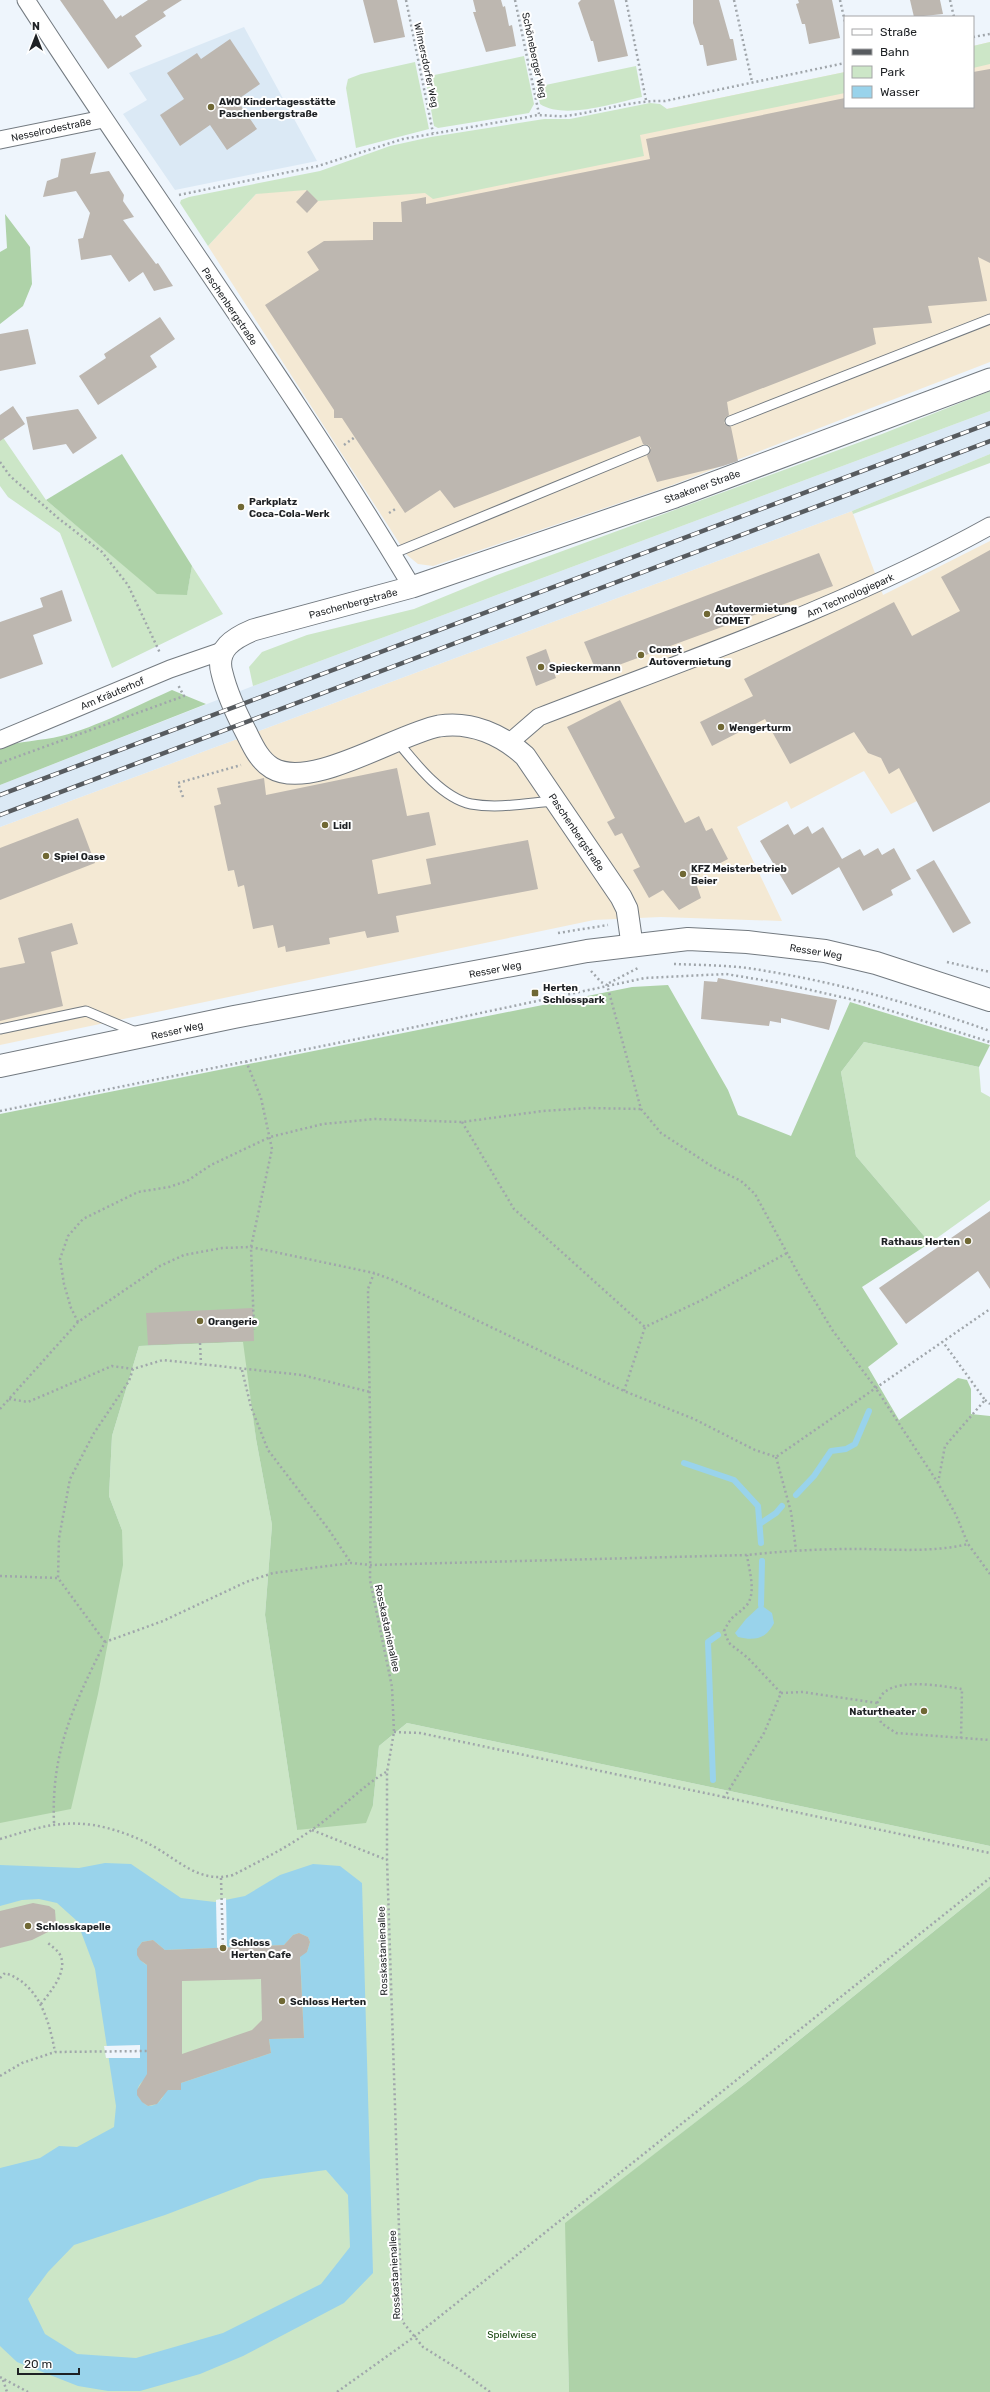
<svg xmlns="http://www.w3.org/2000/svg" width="990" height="2392" font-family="Rubik,sans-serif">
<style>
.commercial{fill:#f4e9d4}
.built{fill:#dbe9f5}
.green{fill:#cce6c7}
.forest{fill:#aed2a8}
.water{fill:#99d3eb;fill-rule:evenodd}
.pier{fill:#eef5fc}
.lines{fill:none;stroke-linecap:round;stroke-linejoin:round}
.stream{stroke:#99d3eb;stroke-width:6}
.building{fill:#bdb7b0;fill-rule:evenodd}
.service-casing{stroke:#737a80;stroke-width:11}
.minor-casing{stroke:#737a80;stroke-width:19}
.tertiary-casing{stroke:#737a80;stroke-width:23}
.secondary-casing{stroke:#737a80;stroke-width:24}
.path{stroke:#a0a6ab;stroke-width:2.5;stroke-dasharray:2 3;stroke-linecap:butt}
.service{stroke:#fff;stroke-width:9}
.minor{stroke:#fff;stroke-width:17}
.tertiary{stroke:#fff;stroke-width:21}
.secondary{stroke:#fff;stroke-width:22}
.rail-casing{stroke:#575b5f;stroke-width:4.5}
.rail{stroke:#fff;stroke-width:3;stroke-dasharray:9;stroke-linecap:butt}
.poi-dot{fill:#706834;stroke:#fff;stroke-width:1.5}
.labels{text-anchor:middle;stroke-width:4;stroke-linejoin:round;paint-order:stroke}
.street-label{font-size:10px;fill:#1e2124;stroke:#fff}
.poi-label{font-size:10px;font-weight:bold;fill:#1e2124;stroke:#fff;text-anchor:start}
.park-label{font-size:10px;fill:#0f3f06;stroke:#fff}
</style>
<rect width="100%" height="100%" fill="#eef5fc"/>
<!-- commercial -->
<g class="commercial">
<polygon points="990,42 990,362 670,486 433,566 418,564 407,555 208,246 256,194 845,72 845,107 973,107 973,46"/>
<polygon points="852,511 883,595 990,541 990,802 917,801 891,814 864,771 791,809 787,801 737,827 782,921 661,917 594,920 0,1045 0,827"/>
</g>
<!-- built -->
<g class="built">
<polygon points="244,27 317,161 175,190 123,114 147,100 129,73"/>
<polygon points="990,411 990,454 852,511 0,827 0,785 253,686"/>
</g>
<!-- green -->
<g class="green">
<polygon points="990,42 990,64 973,68 973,46"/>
<polygon points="524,56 534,104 529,113 438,128 434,126 425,77"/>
<polygon points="415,62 429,129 356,148 346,88 348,79 361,74"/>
<path d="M636,66l6,31c-28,6 -78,23 -102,7l-4,-17z"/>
<polygon points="845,72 845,93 640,135 644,156 433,199 425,193 318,201 306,190 256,194 208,246 180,203 181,200 189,197 320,171 390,146 431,137 544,119 570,119 650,103 660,104 667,109"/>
<polygon points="990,391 990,411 253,686 249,667 262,652 307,635 414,609 497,575 882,434"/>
<polygon points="0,433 46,500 157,593 187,594 192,566 223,614 112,668 60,533 8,497 0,486"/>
<polygon points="990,454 990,463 853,514 852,511"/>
<polygon points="864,1042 979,1067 981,1092 990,1097 990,1200 930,1243 856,1156 841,1072"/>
<polygon points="244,1342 256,1439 272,1525 265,1615 297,1830 373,1805 379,1746 407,1723 990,1846 990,1886 750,2080 566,2223 569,2392 0,2392 0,1823 122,1530 109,1496 112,1436 139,1346"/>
</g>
<!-- forest -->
<g class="forest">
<polygon points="5,214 30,247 32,284 23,306 0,324 0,252 7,248"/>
<polygon points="122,454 192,566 187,595 157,594 46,500"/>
<path d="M172,690l34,14 -206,81v-38c19,-6 41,-6 61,-11 36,-9 77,-31 111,-46z"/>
<polygon points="668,985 728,1090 738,1115 791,1136 850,1002 990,1045 979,1067 864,1042 841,1072 856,1156 930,1243 862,1287 898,1344 868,1367 899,1420 958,1378 967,1380 971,1389 971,1414 990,1416 990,1846 407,1723 379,1746 373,1805 366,1823 297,1830 265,1615 272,1525 256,1439 243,1342 139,1346 112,1436 109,1496 122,1530 123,1565 98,1694 71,1809 0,1823 0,1114 632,987"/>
<polygon points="990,1886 990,2392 569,2392 565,2223 750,2080"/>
</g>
<!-- water -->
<g class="water">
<path d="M761,1605l11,8 2,10c-8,16 -19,18 -36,14l-3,-4 11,-14z"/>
<path d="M105,1863l26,1 50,34 34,4 30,-6 35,-21 33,-11 27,2 22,17 11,390 -29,30 -101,53 -43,18 -60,17h-32l-30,-5 -61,-24 -17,-16v-178l40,-10 19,-12 18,1 37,-20 2,-21 -21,-137 -18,-48 -20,-18 -18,-4 -17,1 -22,6v-41l79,3zM299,1933l9,4 2,5 -3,10 -7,3 4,83 -35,1 2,14 -90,30v6h-15c-3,10 -8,17 -18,17 -12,-7 -15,-21 -1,-27v-114c-10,-6 -13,-13 -5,-23l11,-2 12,10 119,-5 9,-10zM326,2170l22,25 2,52 -29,37 -98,49 -87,25 -59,-4 -32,-20 -17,-35 20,-27 26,-27 91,-30 95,-36z"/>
</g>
<!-- pier -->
<g class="pier">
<polygon points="226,1898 227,1947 217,1948 216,1900"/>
<polygon points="140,2045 140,2058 106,2058 104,2046"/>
</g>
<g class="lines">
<!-- stream -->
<g class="stream">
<polyline points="684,1463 734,1480 758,1506 761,1543"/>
<polyline points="796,1495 814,1476 831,1451 846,1449 855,1444 869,1411"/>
<polyline points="761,1523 776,1513 782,1506"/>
<polyline points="761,1605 762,1561"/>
<polyline points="713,1780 708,1642 718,1635"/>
</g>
</g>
<!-- building -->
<g class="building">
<polygon points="60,0 103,0 116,19 121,15 122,17 148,0 182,0 163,12 166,16 135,36 142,46 108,69"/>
<polygon points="363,0 397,0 405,37 374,43"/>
<polygon points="473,0 501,0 503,7 505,6 509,26 512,25 516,46 486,52 473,12 476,12"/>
<polygon points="581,0 614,0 628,56 598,62 593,41 591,41 578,3"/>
<polygon points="693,0 719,0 730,39 733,39 737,60 707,66 703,45 700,45 693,23"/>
<polygon points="798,0 832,0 840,38 809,44 805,24 802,24 796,4 799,3"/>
<polygon points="910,0 940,0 943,14 914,17"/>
<polygon points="230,39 260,84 237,100 257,129 227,150 210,125 180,146 160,115 184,99 167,73 197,53 201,59"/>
<polygon points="990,69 990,263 978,257 987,301 928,306 932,323 873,328 876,344 727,402 729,415 725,418 724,423 731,427 738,461 723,466 657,482 647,456 651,448 648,445 643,444 640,436 454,508 440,490 405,513 342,418 334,418 334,410 265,305 319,270 307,252 324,241 373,240 373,222 402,222 401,202 426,197 426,204 650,159 646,139 845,98 845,107 973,107 973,72"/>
<polygon points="96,152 90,174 109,171 124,195 123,201 134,217 123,220 156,264 158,263 173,286 154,291 143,272 129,282 111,255 81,260 78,239 83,238 90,213 76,191 43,197 47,181 58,177 61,159"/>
<polygon points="307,190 318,201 307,213 296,202"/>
<polygon points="160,317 175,339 150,356 157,367 98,405 79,376 106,358 104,354"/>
<polygon points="28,329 36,364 0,371 0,334"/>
<polygon points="13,406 25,424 0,441 0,415"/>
<polygon points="78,409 97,438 73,454 66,444 33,450 26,417"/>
<polygon points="990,550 990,802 933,832 899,768 889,774 881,758 868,753 854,732 790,764 765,719 712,746 700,722 753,696 744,679 894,602 912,636 960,611 941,577"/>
<polygon points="819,553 833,586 597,673 584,642"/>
<polygon points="62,590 72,621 33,635 43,664 0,679 0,622 43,607 40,598"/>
<polygon points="546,649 556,678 536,686 526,657"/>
<polygon points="620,700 685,823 699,816 706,831 712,828 728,859 694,877 701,898 679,910 663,890 649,898 633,870 640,867 622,833 615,836 607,822 615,818 567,727"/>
<polygon points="397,768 407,816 429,812 436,845 372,860 378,894 431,884 426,859 528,840 538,889 396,916 399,932 367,938 365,931 329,938 330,944 286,952 285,946 278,948 273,925 253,929 244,885 238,887 234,870 228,871 214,806 221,804 217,788 264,778 266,795"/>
<polygon points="78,818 95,863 0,900 0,848"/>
<polygon points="788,824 794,835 808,826 812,834 823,827 842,859 860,849 864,856 878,848 882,855 894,848 911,879 891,890 893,895 863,911 839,867 792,895 760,841"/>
<polygon points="934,860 971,923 953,933 916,870"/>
<polygon points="72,923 78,944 51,952 63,1006 0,1021 0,968 25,963 18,938"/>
<polygon points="718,978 837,1000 829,1030 781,1018 781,1023 770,1021 769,1026 701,1019 704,981 717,982"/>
<polygon points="990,1211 990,1289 978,1271 906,1324 879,1288"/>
<polygon points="253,1308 254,1341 148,1345 146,1313"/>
<polygon points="33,1903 49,1906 55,1910 56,1924 54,1929 32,1940 0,1948 0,1911"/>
<path d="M299,1933l9,4 2,5 -3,10 -7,5 4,81 -35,1 2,14 -90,30v7h-13l-11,14 -9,2 -6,-4 -5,-7v-5l10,-16v-109l-7,-5 -3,-5v-6l5,-7 11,-2 12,10 119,-5 9,-10zM261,1979l1,41 -10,10 -70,24v-73z"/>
</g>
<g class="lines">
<defs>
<g id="service">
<polyline points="730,421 990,319"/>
<polyline points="392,554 645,450"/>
<path d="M397,741c18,22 45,57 74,63 27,5 57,-1 84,-3"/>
<polyline points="0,1029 86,1011 138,1033"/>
</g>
<g id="minor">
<path d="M26,0c127,197 266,386 386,587"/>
<polyline points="0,140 103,119"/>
<polyline points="0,740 170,669 225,650"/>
<path d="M510,742l29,-25c153,-59 307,-111 451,-191"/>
</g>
<path id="tertiary" d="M632,944l-5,-35 -6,-12 -96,-141c-23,-21 -53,-35 -86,-30 -42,8 -128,65 -167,42 -13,-8 -19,-22 -26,-36 -10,-19 -19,-38 -24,-59 -7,-24 12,-35 31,-43l159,-43 263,-90 315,-118"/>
<polyline id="secondary" points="0,1066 234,1017 587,951 688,939 747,942 825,951 876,963 990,1000"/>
</defs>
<!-- service casing -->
<use href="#service" class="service-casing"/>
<!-- minor casing -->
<use href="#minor" class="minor-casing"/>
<!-- tertiary casing -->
<use href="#tertiary" class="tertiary-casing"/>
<!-- secondary casing -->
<use href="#secondary" class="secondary-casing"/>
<!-- path -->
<g class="path">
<polyline points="406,0 433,133"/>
<polyline points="515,0 539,114"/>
<polyline points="626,0 646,100"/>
<polyline points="734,0 752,82"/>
<polyline points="840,0 845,22"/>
<polyline points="950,0 954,17"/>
<polyline points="973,37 990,34"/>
<path d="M179,195l139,-29 85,-27 125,-22c13,-4 23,0 37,-1 34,-4 65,-16 100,-15l180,-38"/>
<polyline points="344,445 355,437"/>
<polyline points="0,462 10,476 58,518 102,552 128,585 160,653"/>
<polyline points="389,513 397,508"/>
<polyline points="0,763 184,696 178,685"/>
<polyline points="183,797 178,783 241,765"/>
<polyline points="558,933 608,925"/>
<polyline points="947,962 990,972"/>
<path d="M674,964c24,1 49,1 73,4 82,12 165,35 243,63"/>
<polyline points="591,971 601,982 607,985 641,1109 661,1133 713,1167 741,1181 755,1194 799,1275 833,1331 875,1387 938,1483 956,1515 968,1544 990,1574"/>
<polyline points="609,983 638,968"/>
<polyline points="246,1061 261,1098 272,1149 251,1247 254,1330"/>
<polyline points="0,1111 382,1034 645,978 726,974 780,983 863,1002 990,1042"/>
<polyline points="462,1122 514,1209 645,1327"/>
<polyline points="78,1322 71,1308 64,1284 60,1259 68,1236 83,1219 138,1192 169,1187 187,1181 211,1165 270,1137 323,1124 375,1119 462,1122 543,1111 588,1108 641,1109"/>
<polyline points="200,1343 201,1364"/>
<polyline points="242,1370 251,1407 268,1450 329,1530 351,1563"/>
<polyline points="624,1391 645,1327 702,1300 787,1253"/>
<polyline points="9,1399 28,1402 112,1366 133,1369 163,1360 302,1375 370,1392"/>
<polyline points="985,1400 990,1404"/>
<polyline points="0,1409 78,1322 160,1266 184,1255 222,1248 251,1247 374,1273"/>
<polyline points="776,1457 791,1512 796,1550"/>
<polyline points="938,1483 945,1446 985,1400 943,1342"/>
<polyline points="0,1576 58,1578"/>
<polyline points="105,1642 58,1578 59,1538 70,1479 94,1433 129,1381 133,1369"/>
<polyline points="781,1693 803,1692 877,1703 881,1723 896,1733 990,1740"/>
<path d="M877,1703c3,-4 5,-10 9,-12 18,-12 56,-5 76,-2l-1,49"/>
<polyline points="394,1732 420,1733 990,1853"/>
<path d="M724,1798l40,-65 17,-40 -33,-35 -19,-15 -5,-12c9,-18 10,-13 22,-25 11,-12 3,-36 1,-51"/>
<path d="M54,1823c-3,-73 20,-118 51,-181l58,-21 83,-39 27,-9 78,-10 20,2 376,-10c36,-4 72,-6 108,-6 37,0 76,4 113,-5"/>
<polyline points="312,1830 387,1860"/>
<path d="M0,1839c34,-10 56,-19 93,-14 19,3 41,11 58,20 28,15 48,39 82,30 27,-14 55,-28 80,-46 26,-18 47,-41 73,-57"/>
<polyline points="221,1878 223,1948"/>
<path d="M0,1978l5,-5c34,11 44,47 50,79"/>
<path d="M41,2004c9,-12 29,-34 18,-51 -3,-4 -8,-7 -12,-11"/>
<polyline points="0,2076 22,2063 55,2052 147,2051"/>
<polyline points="0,2377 28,2392"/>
<polyline points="3,2380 7,2392"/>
<polyline points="337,2392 414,2337 990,1878"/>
<polyline points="490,2392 460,2370 423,2347 402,2321 387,1860 387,1772 394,1732 392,1687 370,1580 371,1485 368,1289 374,1273 393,1280 624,1391 694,1419 755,1450 776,1457 990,1309"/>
</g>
<!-- service -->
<use href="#service" class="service"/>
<!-- minor -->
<use href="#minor" class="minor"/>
<!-- tertiary -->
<use href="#tertiary" class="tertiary"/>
<!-- secondary -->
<use href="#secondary" class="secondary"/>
<defs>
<g id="rail">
<polyline points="0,795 990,423"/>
<polyline points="0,815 990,441"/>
</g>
</defs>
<!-- rail casing -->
<use href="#rail" class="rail-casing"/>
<!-- rail -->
<use href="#rail" class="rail"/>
</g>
<!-- markers -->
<g class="poi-dot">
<circle cx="211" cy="107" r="4"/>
<circle cx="241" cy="507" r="4"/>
<circle cx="707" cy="614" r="4"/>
<circle cx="641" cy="655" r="4"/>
<circle cx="541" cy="667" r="4"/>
<circle cx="721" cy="727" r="4"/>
<circle cx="325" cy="825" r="4"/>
<circle cx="46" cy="856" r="4"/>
<circle cx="683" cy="874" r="4"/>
<rect x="531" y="989" width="8" height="8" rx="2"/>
<circle cx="968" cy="1241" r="4"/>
<circle cx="200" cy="1321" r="4"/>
<circle cx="924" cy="1711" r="4"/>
<circle cx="28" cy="1926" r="4"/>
<circle cx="223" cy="1948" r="4"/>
<circle cx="282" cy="2001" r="4"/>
</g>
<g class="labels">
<!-- street labels -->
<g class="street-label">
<text transform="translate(535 55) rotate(78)" y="4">Schöneberger Weg</text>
<text transform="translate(427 65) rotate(78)" y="4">Wilmersdorfer Weg</text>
<text transform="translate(51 129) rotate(-12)" y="4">Nesselrodestraße</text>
<text transform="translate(230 306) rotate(56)" y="4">Paschenbergstraße</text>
<text transform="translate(702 486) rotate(-20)" y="4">Staakener Straße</text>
<text transform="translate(850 595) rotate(-24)" y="4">Am Technologiepark</text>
<text transform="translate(353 603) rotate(-15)" y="4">Paschenbergstraße</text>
<text transform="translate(112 693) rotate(-23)" y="4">Am Kräuterhof</text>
<text transform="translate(577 832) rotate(56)" y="4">Paschenbergstraße</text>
<text transform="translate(816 951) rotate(9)" y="4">Resser Weg</text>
<text transform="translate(495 969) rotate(-11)" y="4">Resser Weg</text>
<text transform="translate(177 1030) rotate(-13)" y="4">Resser Weg</text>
<text transform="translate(388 1628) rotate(78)" y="4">Rosskastanienallee</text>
<text transform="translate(382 1951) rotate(-92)" y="4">Rosskastanienallee</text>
<text transform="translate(394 2275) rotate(-93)" y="4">Rosskastanienallee</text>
</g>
<!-- poi labels -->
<g class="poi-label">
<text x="219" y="105">AWO Kindertagesstätte<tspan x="219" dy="12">Paschenbergstraße</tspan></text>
<text x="249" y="505">Parkplatz<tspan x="249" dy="12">Coca-Cola-Werk</tspan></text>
<text x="715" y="612">Autovermietung<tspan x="715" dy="12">COMET</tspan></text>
<text x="649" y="653">Comet<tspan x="649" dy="12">Autovermietung</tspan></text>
<text x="549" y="671">Spieckermann</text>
<text x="729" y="731">Wengerturm</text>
<text x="333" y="829">Lidl</text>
<text x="54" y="860">Spiel Oase</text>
<text x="691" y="872">KFZ Meisterbetrieb<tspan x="691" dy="12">Beier</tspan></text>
<text x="543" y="991">Herten<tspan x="543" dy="12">Schlosspark</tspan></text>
<text x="960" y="1245" text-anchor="end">Rathaus Herten</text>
<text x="208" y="1325">Orangerie</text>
<text x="916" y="1715" text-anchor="end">Naturtheater</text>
<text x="36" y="1930">Schlosskapelle</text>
<text x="231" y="1946">Schloss<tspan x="231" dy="12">Herten Cafe</tspan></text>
<text x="290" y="2005">Schloss Herten</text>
</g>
<!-- park labels -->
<g class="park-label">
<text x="512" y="2338">Spielwiese</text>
</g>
</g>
<!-- legend -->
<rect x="844" y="16" width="130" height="92" fill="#ffffff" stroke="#a5a6a7"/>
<rect x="852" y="29" width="20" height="6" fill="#ffffff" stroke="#a5a6a7"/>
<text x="880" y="36" font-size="12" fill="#1e2124">Straße</text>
<rect x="852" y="49" width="20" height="6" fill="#575b5f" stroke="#a5a6a7"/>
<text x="880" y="56" font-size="12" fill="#1e2124">Bahn</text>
<rect x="852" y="66" width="20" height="12" fill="#cce6c7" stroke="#a5a6a7"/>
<text x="880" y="76" font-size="12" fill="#1e2124">Park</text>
<rect x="852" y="86" width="20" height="12" fill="#99d3eb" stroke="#a5a6a7"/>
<text x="880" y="96" font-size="12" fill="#1e2124">Wasser</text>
<!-- north arrow -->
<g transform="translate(36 36)" stroke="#ffffff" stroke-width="3" paint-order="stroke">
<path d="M0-3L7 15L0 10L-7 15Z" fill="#1e2124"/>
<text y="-6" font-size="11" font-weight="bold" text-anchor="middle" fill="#1e2124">N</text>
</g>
<!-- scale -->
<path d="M18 2368v6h61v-6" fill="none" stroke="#1e2124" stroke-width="2"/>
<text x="24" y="2368" font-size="12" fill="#1e2124" stroke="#ffffff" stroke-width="3" paint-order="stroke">20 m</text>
</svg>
